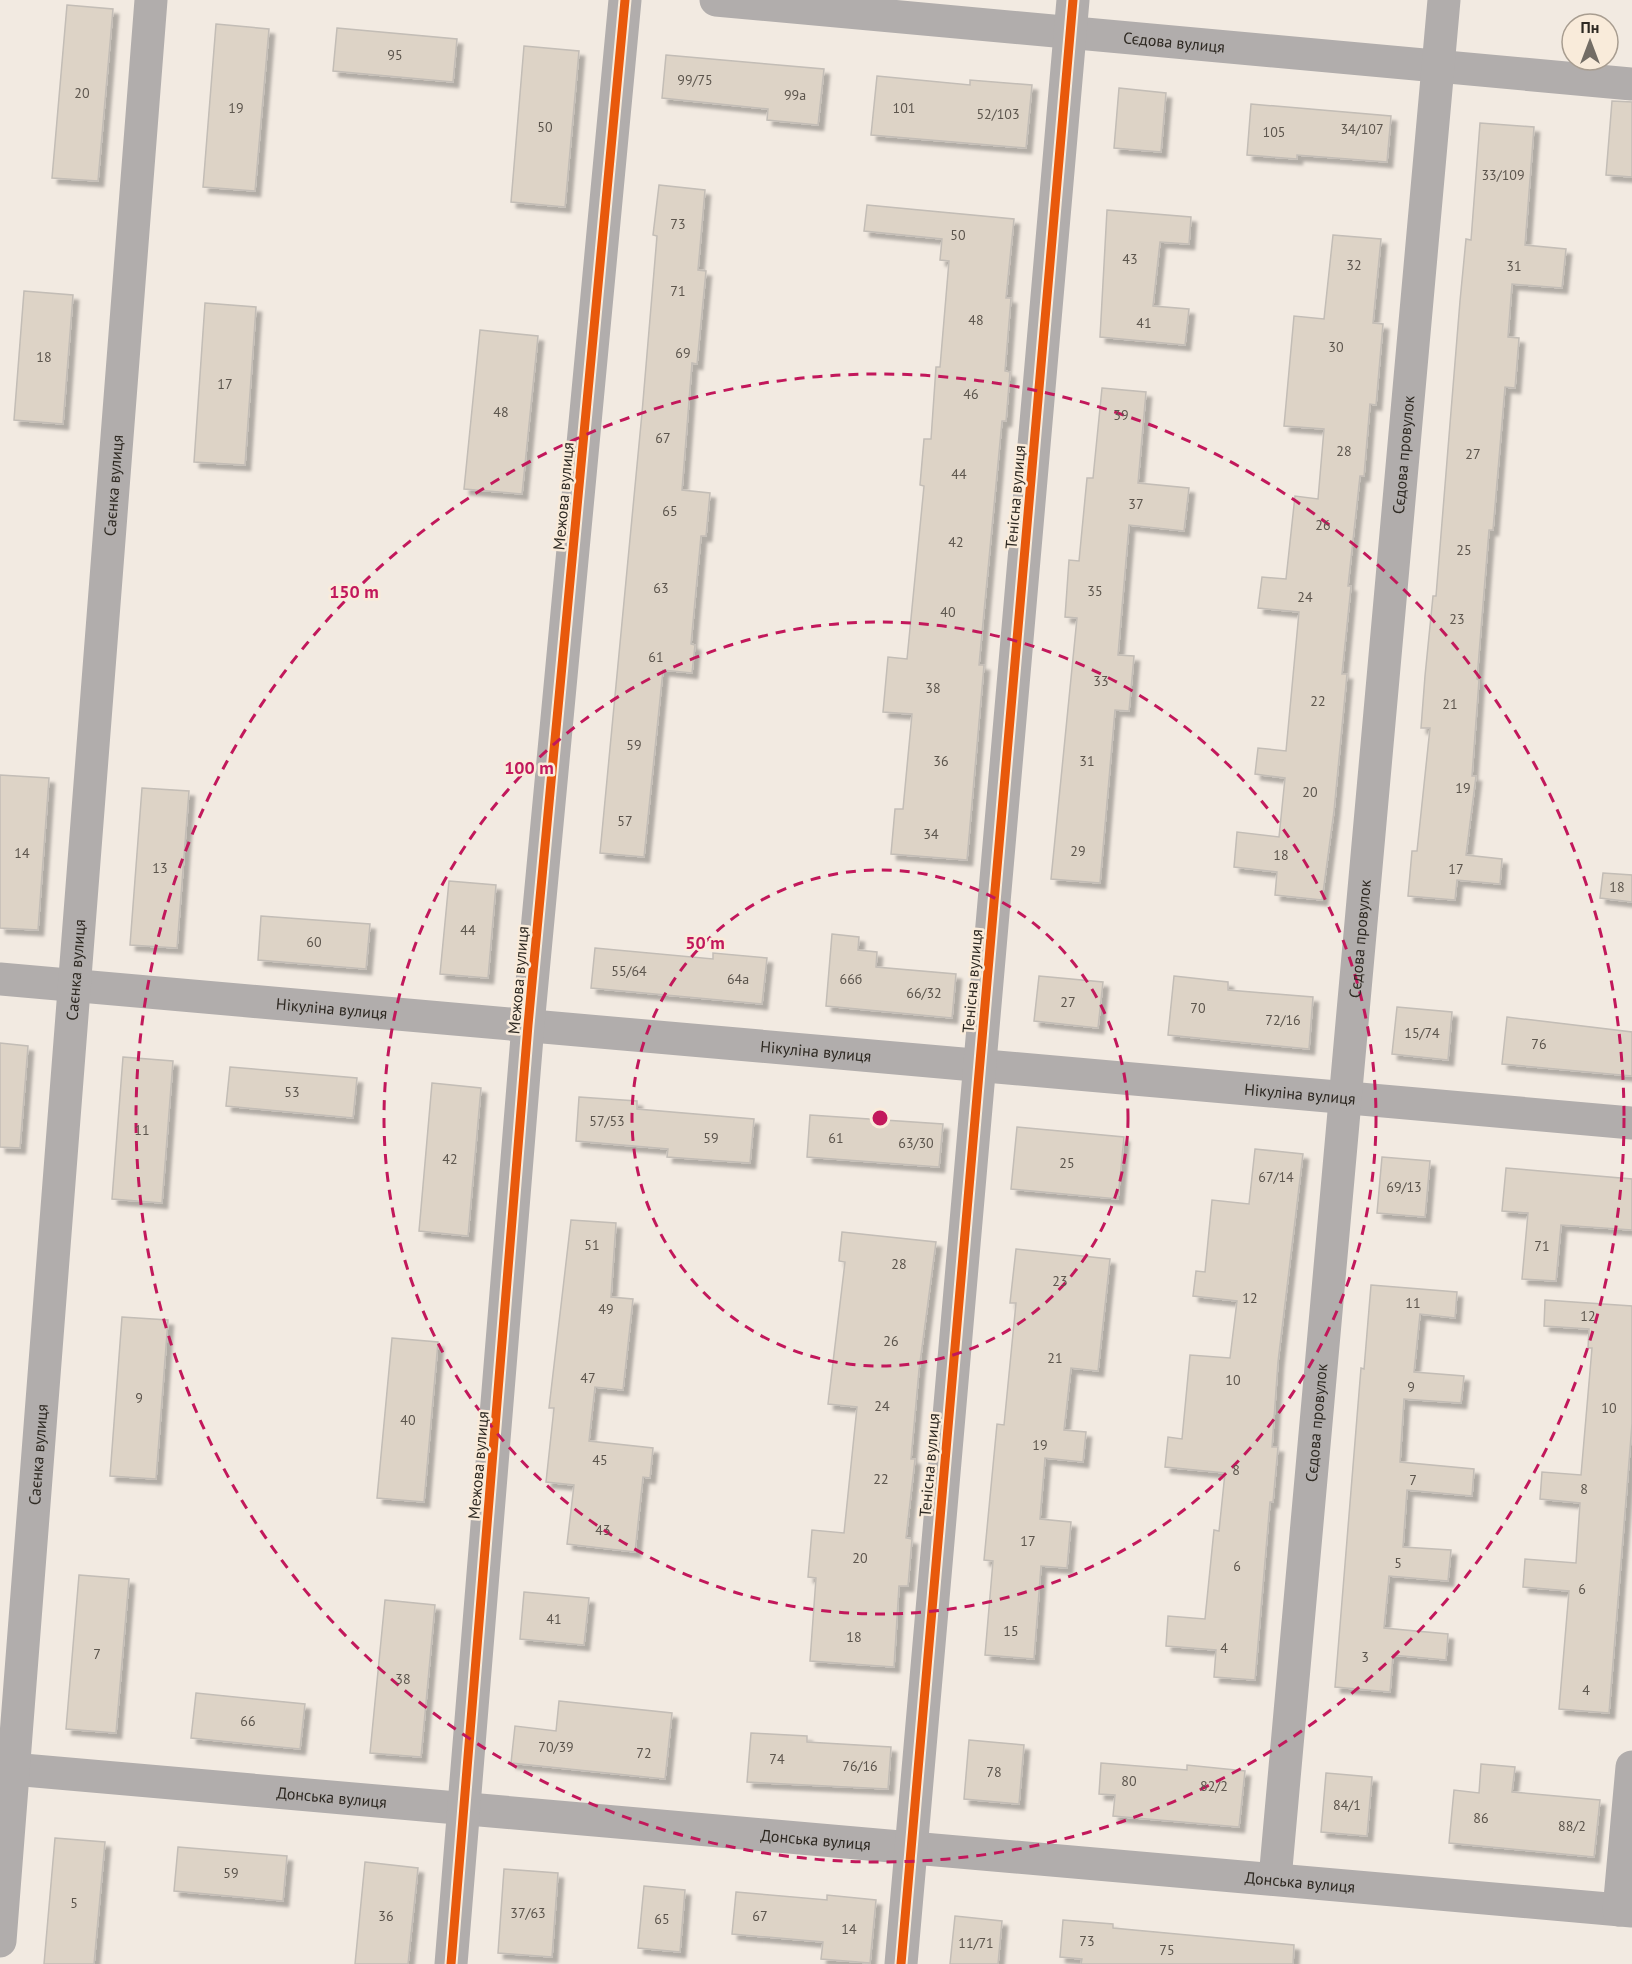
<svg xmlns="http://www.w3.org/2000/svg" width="1632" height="1964" font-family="'PT Sans',sans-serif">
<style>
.building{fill:#ddd3c6;stroke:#c3bdb6;stroke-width:1.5;filter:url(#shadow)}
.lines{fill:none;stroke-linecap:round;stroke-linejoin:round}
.minor{stroke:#b1adac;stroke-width:33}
.cycleway-casing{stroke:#f9ebda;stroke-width:13}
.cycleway{stroke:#e8590c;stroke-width:9}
.ring{fill:none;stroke:#c2185b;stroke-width:3;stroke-dasharray:10 8}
.labels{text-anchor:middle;stroke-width:5;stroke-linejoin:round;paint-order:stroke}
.number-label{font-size:14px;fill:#5c554d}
.street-label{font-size:16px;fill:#2e2922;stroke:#f9ebda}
.centre{fill:#c2185b;stroke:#f9ebda;stroke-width:3}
.ring-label{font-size:18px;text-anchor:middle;font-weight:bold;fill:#c2185b;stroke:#f9ebda;stroke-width:5;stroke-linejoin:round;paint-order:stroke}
</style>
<defs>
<filter id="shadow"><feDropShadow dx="5.5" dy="5.5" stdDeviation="1.5" flood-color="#0004"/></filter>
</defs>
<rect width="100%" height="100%" fill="#f2eae1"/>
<!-- building -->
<g class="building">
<polygon points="67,5 113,9 98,181 52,178"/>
<polygon points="216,24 269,29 255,191 203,187"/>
<polygon points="337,28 457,39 453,82 333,71"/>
<polygon points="524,46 579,51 565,207 511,202"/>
<polygon points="666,55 824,69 818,125 767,120 768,109 662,98"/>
<polygon points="877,76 970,85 970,80 1032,85 1026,148 871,135"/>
<polygon points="1119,88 1166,93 1161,152 1114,148"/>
<polygon points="1612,101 1632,102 1632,177 1606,175"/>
<polygon points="1251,104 1391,116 1387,162 1297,155 1297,159 1247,155"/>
<polygon points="1480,123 1534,127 1525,245 1566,249 1562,288 1512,284 1508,337 1519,338 1515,388 1505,387 1493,530 1489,530 1477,679 1479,680 1472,776 1476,776 1466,855 1502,859 1500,884 1457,880 1455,900 1408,896 1412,851 1417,851 1430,728 1421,728 1425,676 1433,596 1436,596 1460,301 1466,239 1471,240"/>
<polygon points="659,185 705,190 698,270 706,271 697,364 692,363 682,490 710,493 706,536 701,536 691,644 695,645 692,673 663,670 644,857 600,853 642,413 657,236 653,235"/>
<polygon points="867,205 1014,219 1006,298 1011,298 1005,371 1010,372 1006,421 1002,421 979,665 984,665 967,860 891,854 895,809 903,809 912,714 883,712 888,657 907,659 924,486 920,485 924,439 931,439 936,367 940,367 949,261 940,260 942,239 864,231"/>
<polygon points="1107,210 1191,217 1189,244 1160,242 1153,306 1189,309 1185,345 1100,337"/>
<polygon points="1333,235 1381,239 1373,323 1383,324 1376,405 1370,404 1364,476 1360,476 1348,586 1351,586 1342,674 1347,674 1334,811 1322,900 1275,895 1277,872 1234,867 1237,832 1279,837 1285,778 1255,774 1258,748 1286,751 1299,612 1258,608 1262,577 1286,579 1295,496 1318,499 1324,429 1284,426 1294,316 1324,319"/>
<polygon points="24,291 73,295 63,424 14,420"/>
<polygon points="205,303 256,307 245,465 194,462"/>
<polygon points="480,330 538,336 522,494 464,489"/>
<polygon points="1102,388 1146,392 1138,483 1189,488 1184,531 1129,525 1118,655 1134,656 1129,711 1115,710 1100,883 1051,879 1077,618 1065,617 1069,560 1079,561 1087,478 1093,478"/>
<polygon points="0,775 49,778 38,930 0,928"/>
<polygon points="142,788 189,791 177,948 130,945"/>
<polygon points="1603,873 1632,875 1632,902 1600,898"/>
<polygon points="449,881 496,885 488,978 440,974"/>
<polygon points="261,916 370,924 366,969 258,960"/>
<polygon points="832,934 859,937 858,950 877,952 876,967 956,974 952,1018 826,1006"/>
<polygon points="595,948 713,959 713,953 767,958 762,1004 591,988"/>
<polygon points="1039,976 1103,982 1098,1028 1034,1021"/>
<polygon points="1174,976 1228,982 1228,990 1313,997 1309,1049 1168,1035"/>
<polygon points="1397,1007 1452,1012 1448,1060 1392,1054"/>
<polygon points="1507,1017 1632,1032 1632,1076 1502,1064"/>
<polygon points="0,1043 28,1046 20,1148 0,1147"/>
<polygon points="123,1057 173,1061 162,1203 112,1199"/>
<polygon points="230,1067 357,1078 353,1118 226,1106"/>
<polygon points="432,1083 481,1088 468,1236 419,1231"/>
<polygon points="579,1097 637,1101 637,1109 754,1119 750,1163 667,1157 668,1149 576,1141"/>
<polygon points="810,1115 943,1124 939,1167 807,1157"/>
<polygon points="1017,1127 1124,1137 1118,1199 1011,1189"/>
<polygon points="1255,1149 1303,1154 1278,1362 1272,1447 1278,1447 1273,1502 1270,1502 1255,1680 1214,1677 1216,1650 1166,1646 1168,1616 1205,1619 1214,1530 1219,1531 1225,1473 1165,1467 1168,1437 1182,1439 1190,1355 1230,1358 1237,1301 1193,1296 1196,1271 1205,1272 1212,1200 1249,1204"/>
<polygon points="1382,1157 1430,1161 1425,1217 1377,1213"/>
<polygon points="1506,1168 1632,1179 1632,1230 1561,1225 1556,1281 1522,1279 1528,1213 1502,1211"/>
<polygon points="571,1220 616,1223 611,1297 633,1299 623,1390 595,1387 589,1441 653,1448 650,1478 643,1477 635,1552 567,1544 574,1485 546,1482 554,1408 549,1408"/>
<polygon points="842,1232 936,1242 919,1370 911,1459 915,1459 906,1538 912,1539 908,1586 899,1586 894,1667 810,1661 816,1578 808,1577 812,1530 844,1533 857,1407 828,1404 845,1262 839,1261"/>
<polygon points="1016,1249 1110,1259 1098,1371 1071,1368 1064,1430 1086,1432 1083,1462 1045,1458 1040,1519 1071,1522 1067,1568 1041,1566 1034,1659 985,1655 993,1561 984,1560 997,1424 1004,1425 1016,1303 1010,1303"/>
<polygon points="1371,1285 1457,1292 1455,1318 1420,1314 1414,1372 1464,1376 1461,1403 1404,1399 1400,1462 1474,1469 1472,1496 1407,1490 1403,1547 1451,1550 1448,1581 1389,1576 1384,1628 1448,1634 1446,1660 1393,1655 1390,1692 1335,1687 1361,1368 1364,1369"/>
<polygon points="1545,1300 1632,1306 1632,1424 1609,1713 1559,1709 1569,1591 1523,1587 1525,1559 1576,1563 1580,1503 1540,1499 1542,1472 1581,1475 1592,1348 1588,1348 1589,1329 1544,1326"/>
<polygon points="122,1317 168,1320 156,1479 110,1476"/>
<polygon points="392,1338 438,1342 424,1502 377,1498"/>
<polygon points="79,1575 129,1579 116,1733 66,1729"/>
<polygon points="524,1592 589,1598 584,1645 520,1639"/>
<polygon points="385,1600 435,1605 421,1757 370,1753"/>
<polygon points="196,1693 305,1704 300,1749 191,1738"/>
<polygon points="559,1701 672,1713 665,1779 511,1763 515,1726 556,1731"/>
<polygon points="751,1733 807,1736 807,1742 891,1747 888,1789 747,1782"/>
<polygon points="969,1740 1024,1745 1019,1804 964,1799"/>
<polygon points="1101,1763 1187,1770 1187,1765 1245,1771 1239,1827 1113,1816 1115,1795 1099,1794"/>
<polygon points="1481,1764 1515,1767 1512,1792 1600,1800 1594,1857 1449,1843 1454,1790 1479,1793"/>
<polygon points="1326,1773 1372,1777 1367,1836 1321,1832"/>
<polygon points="55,1838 105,1842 94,1964 44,1964"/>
<polygon points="178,1847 287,1856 283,1901 174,1891"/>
<polygon points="365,1862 418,1868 408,1964 355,1964"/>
<polygon points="504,1869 558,1873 552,1957 498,1953"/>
<polygon points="644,1886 685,1890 680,1952 638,1948"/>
<polygon points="736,1892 827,1900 827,1895 876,1900 870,1963 821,1959 823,1942 732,1934"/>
<polygon points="955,1916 1002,1921 998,1964 950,1964"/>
<polygon points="1063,1920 1113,1924 1113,1928 1294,1945 1293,1964 1081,1964 1082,1959 1060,1957"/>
</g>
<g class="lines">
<!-- minor -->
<g class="minor">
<path id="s1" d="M716,0l916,84"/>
<path id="s2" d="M0,979l1632,144"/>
<path id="s3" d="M0,1768l1632,143"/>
<path id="s4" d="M1275,1879l169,-1879"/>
<polyline points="1619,1910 1632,1767"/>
<path id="s5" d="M0,1941l151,-1941"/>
<polyline points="451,1964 528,1025 625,0"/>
<polyline points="901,1964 1073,0"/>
</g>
<defs>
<g id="cycleway">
<polyline points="451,1964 528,1025 625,0"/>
<polyline points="901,1964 1073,0"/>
</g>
</defs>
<!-- cycleway casing -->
<use href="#cycleway" class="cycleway-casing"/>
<!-- cycleway -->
<use href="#cycleway" class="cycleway"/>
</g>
<!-- distance rings -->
<g class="ring">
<circle cx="880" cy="1118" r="248"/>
<circle cx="880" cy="1118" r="496"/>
<circle cx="880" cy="1118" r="744"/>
</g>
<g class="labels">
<!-- number labels -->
<g class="number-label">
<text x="395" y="60">95</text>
<text x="695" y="85">99/75</text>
<text x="82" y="98">20</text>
<text x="795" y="100">99а</text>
<text x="236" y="113">19</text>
<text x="904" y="113">101</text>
<text x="998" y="119">52/103</text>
<text x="545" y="132">50</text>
<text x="1362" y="134">34/107</text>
<text x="1274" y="137">105</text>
<text x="1503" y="180">33/109</text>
<text x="678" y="229">73</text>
<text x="958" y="240">50</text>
<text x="1130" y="264">43</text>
<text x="1354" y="270">32</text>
<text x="1514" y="271">31</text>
<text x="678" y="296">71</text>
<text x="976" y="325">48</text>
<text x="1144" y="328">41</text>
<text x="1336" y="352">30</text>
<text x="683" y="358">69</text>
<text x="44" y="362">18</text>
<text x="225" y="389">17</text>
<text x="971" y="399">46</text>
<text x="501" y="417">48</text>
<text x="1121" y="420">39</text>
<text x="663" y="443">67</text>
<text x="1344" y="456">28</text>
<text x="1473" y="459">27</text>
<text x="959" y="479">44</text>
<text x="1136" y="509">37</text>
<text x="670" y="516">65</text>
<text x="1323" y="530">26</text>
<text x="956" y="547">42</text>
<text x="1464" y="555">25</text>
<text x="661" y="593">63</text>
<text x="1095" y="596">35</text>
<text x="1305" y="602">24</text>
<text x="948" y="617">40</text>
<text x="1457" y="624">23</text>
<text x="656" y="662">61</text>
<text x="1101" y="686">33</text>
<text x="933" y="693">38</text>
<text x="1318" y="706">22</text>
<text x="1450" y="709">21</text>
<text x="634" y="750">59</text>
<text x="941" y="766">36</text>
<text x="1087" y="766">31</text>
<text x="1463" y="793">19</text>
<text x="1310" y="797">20</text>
<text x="625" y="826">57</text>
<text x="931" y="839">34</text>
<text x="1078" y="856">29</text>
<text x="22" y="858">14</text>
<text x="1281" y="860">18</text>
<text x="160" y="873">13</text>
<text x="1456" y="874">17</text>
<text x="1617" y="892">18</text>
<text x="468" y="935">44</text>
<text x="314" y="947">60</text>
<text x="629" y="976">55/64</text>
<text x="738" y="984">64а</text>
<text x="851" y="984">66б</text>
<text x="924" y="998">66/32</text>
<text x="1068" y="1007">27</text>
<text x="1198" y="1013">70</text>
<text x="1283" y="1025">72/16</text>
<text x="1422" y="1038">15/74</text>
<text x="1539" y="1049">76</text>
<text x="292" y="1097">53</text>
<text x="607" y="1126">57/53</text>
<text x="142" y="1135">11</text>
<text x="711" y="1143">59</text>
<text x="836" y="1143">61</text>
<text x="916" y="1148">63/30</text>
<text x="450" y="1164">42</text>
<text x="1067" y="1168">25</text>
<text x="1276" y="1182">67/14</text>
<text x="1404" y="1192">69/13</text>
<text x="592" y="1250">51</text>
<text x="1542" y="1251">71</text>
<text x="899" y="1269">28</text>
<text x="1060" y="1286">23</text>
<text x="1250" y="1303">12</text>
<text x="1413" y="1308">11</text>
<text x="606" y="1314">49</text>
<text x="1588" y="1321">12</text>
<text x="891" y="1346">26</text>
<text x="1055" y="1363">21</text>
<text x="588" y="1383">47</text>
<text x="1233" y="1385">10</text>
<text x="1411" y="1392">9</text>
<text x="139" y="1403">9</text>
<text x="882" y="1411">24</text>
<text x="1609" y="1413">10</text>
<text x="408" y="1425">40</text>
<text x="1040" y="1450">19</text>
<text x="600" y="1465">45</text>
<text x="1236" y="1475">8</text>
<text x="881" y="1484">22</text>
<text x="1413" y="1485">7</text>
<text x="1584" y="1494">8</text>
<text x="603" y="1535">43</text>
<text x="1028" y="1546">17</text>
<text x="860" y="1563">20</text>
<text x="1398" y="1568">5</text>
<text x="1237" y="1571">6</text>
<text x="1582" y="1594">6</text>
<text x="554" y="1624">41</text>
<text x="1011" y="1636">15</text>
<text x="854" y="1642">18</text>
<text x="1224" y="1653">4</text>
<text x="97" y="1659">7</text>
<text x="1365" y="1662">3</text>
<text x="403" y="1684">38</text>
<text x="1586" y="1695">4</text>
<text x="248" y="1726">66</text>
<text x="556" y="1752">70/39</text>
<text x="644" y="1758">72</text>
<text x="777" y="1764">74</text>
<text x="860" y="1771">76/16</text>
<text x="994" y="1777">78</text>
<text x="1129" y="1786">80</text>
<text x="1214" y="1791">82/2</text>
<text x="1347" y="1810">84/1</text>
<text x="1481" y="1823">86</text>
<text x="1572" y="1831">88/2</text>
<text x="231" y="1878">59</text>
<text x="74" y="1908">5</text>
<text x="528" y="1918">37/63</text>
<text x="386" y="1921">36</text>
<text x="760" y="1921">67</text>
<text x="662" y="1924">65</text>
<text x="849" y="1934">14</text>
<text x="1087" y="1946">73</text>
<text x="976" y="1948">11/71</text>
<text x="1167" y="1955">75</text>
</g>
<!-- street labels -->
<g class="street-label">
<text dy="6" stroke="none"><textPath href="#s1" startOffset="460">Сєдова вулиця</textPath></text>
<text dy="6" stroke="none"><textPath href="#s4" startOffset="1430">Сєдова провулок</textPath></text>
<text dy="6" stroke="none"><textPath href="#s5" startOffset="1460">Саєнка вулиця</textPath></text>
<text transform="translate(563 496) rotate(-85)" y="6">Межова вулиця</text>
<text transform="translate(1015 497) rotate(-85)" y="6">Тенісна вулиця</text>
<text dy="6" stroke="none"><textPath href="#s4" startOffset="944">Сєдова провулок</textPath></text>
<text dy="6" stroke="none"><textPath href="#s5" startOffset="974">Саєнка вулиця</textPath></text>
<text transform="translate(518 980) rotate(-85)" y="6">Межова вулиця</text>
<text transform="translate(972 981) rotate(-85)" y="6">Тенісна вулиця</text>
<text dy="6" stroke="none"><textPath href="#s2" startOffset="333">Нікуліна вулиця</textPath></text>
<text dy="6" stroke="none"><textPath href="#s2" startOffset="819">Нікуліна вулиця</textPath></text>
<text dy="6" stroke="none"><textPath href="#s2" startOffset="1305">Нікуліна вулиця</textPath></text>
<text dy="6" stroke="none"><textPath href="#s4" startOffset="458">Сєдова провулок</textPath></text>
<text dy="6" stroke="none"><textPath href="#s5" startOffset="488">Саєнка вулиця</textPath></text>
<text transform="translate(478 1465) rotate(-85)" y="6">Межова вулиця</text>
<text transform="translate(929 1465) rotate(-85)" y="6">Тенісна вулиця</text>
<text dy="6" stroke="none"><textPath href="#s3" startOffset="333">Донська вулиця</textPath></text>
<text dy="6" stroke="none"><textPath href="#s3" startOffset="819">Донська вулиця</textPath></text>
<text dy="6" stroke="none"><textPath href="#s3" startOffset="1305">Донська вулиця</textPath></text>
</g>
</g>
<circle cx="880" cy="1118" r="9" class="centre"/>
<g class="ring-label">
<text x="354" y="598">150 m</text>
<text x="529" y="774">100 m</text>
<text x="705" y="949">50 m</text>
</g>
<!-- north arrow -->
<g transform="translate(1590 42)"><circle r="28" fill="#f9ebda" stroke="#a89d90" stroke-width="1.5"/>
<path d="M0-4.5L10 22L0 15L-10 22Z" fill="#736d65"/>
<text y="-9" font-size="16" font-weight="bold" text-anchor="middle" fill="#2e2922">Пн</text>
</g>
</svg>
